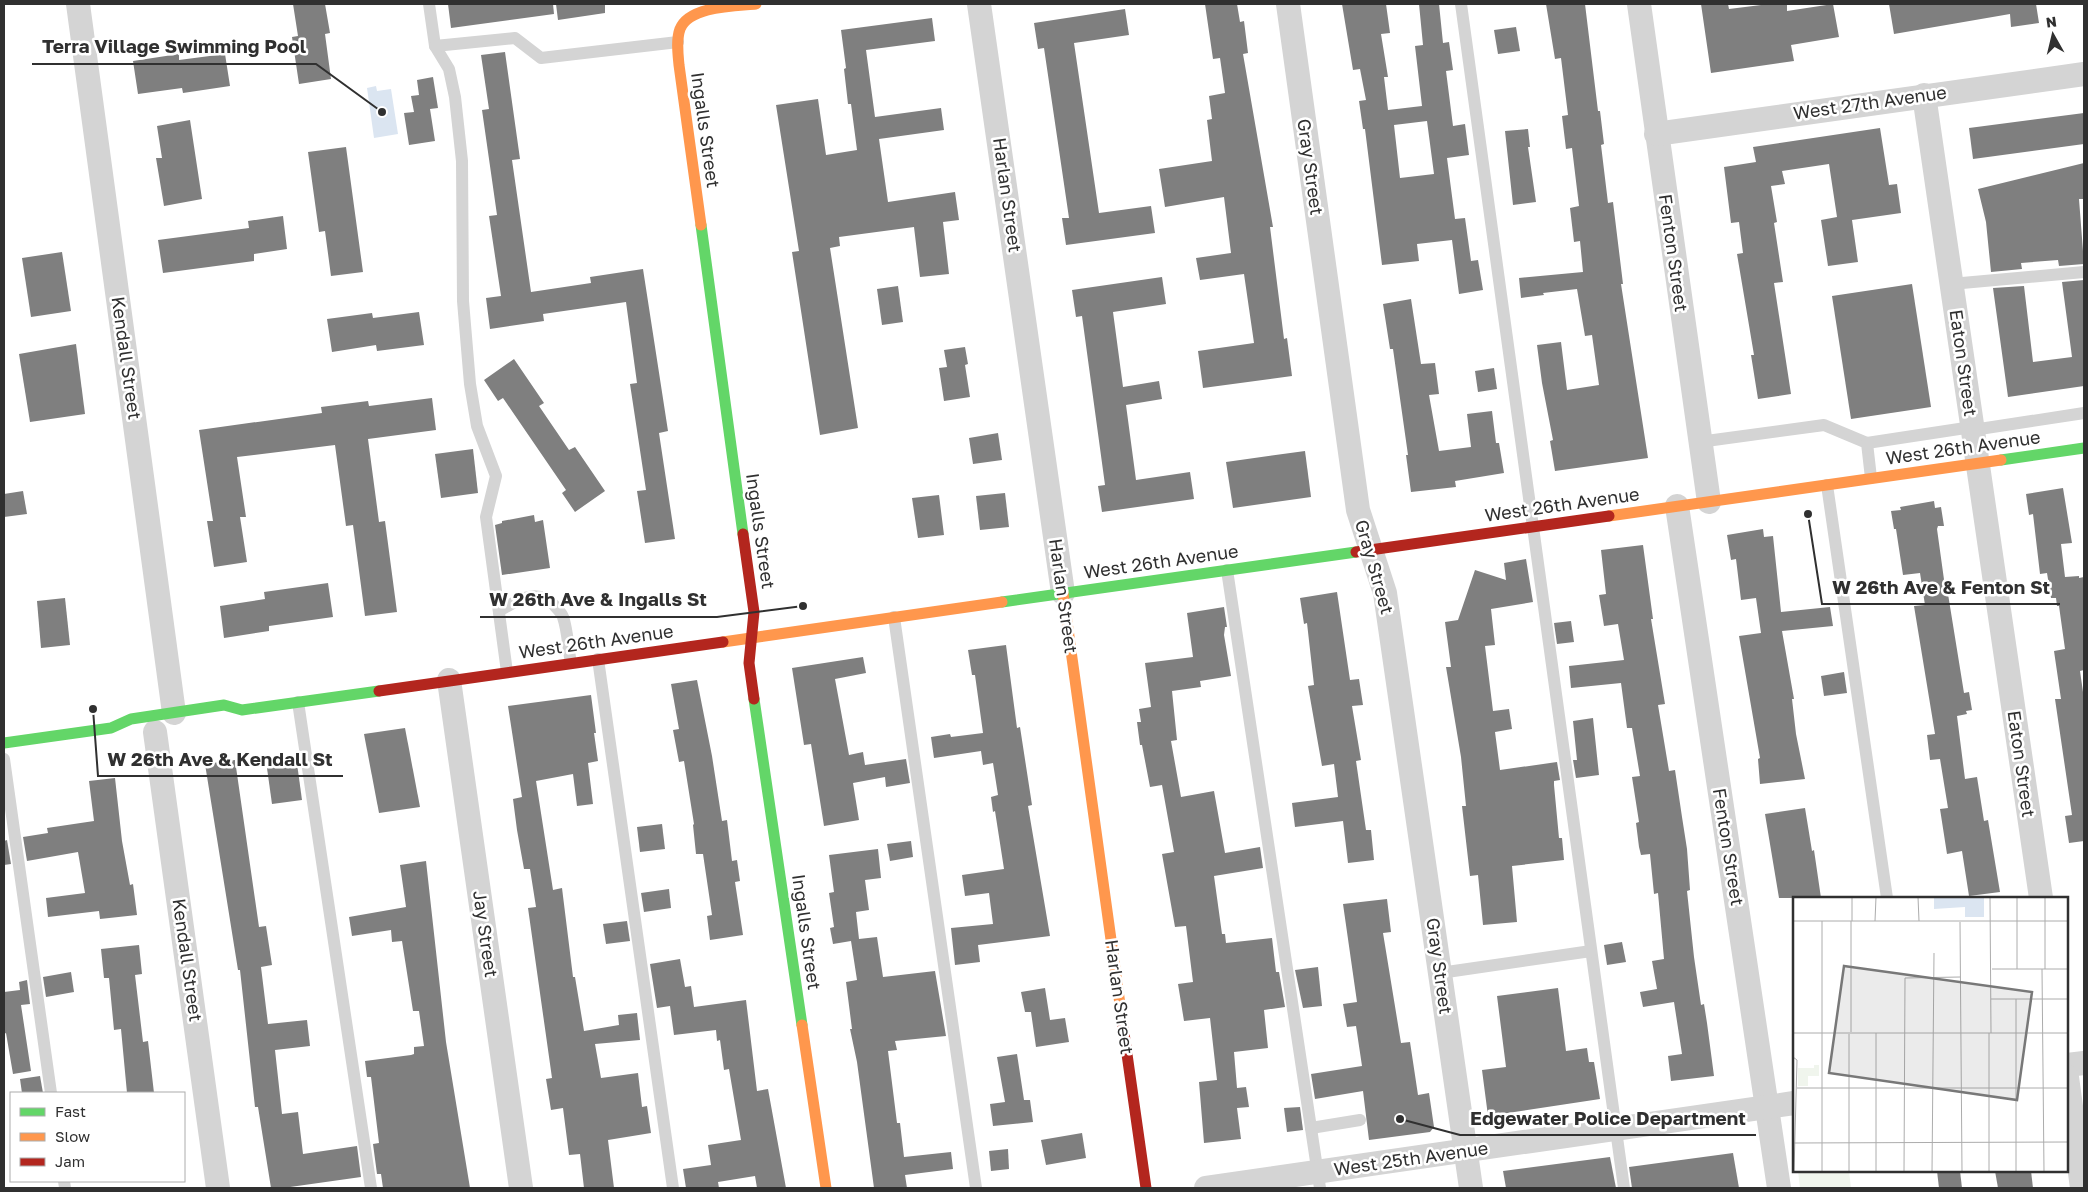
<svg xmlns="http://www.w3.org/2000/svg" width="2088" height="1192" font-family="'Golos Text',sans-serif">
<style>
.green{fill:#f0f5ed}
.water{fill:#dbe5f1}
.building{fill:#7f7f7f;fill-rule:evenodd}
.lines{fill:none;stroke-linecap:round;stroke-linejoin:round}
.lane{stroke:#d4d4d4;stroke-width:12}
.street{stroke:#d4d4d4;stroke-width:24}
.fast{stroke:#63d668;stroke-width:11}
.slow{stroke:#ff974d;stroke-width:11}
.jam{stroke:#b3261e;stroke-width:11}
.labels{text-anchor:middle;stroke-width:5;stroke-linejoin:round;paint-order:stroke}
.street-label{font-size:18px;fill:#303030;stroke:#fff}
.inset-road{fill:none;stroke:#acacac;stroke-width:1}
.view{fill:#787878;fill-opacity:0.15;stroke:#787878;stroke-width:2.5}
.inset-edge{fill:none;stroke:#303030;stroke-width:2.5}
.leader{fill:none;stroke:#303030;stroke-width:2}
.callout-dot{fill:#303030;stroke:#fff;stroke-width:2}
.callout-label{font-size:19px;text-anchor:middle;font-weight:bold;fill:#303030;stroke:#fff;stroke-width:5;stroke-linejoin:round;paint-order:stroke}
</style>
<rect width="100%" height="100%" fill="#fff"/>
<!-- green -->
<polygon class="green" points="1798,1171 1849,1171 1851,1188 1800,1188"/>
<!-- water -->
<polygon class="water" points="376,86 377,91 391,89 398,134 374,138 367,88"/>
<!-- building -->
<g class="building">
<polygon points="293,4 325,4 330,33 325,34 331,79 299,84 292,37 298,36"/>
<polygon points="448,4 553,4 554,14 451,28"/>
<polygon points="556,4 605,4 605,13 558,20"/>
<polygon points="1205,4 1237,4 1240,22 1244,21 1248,53 1243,54 1273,227 1270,227 1284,339 1287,338 1292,376 1203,388 1198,351 1254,343 1244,274 1200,280 1196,258 1231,253 1224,197 1165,207 1159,169 1212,161 1207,120 1212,119 1209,96 1225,93 1220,58 1213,59"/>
<path d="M1342,4h44l4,29 -9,1 7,43h-4l4,33 34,-4 -7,-60 8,-1 -4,-41h20l4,39 6,-1 4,28 -7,1 7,55 12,-2 4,31 -22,3 8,61 10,-1 6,43 7,-1 5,30 -24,4 -7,-54 -35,4 2,17 -37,4 -17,-136h-2l-4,-28 7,-1 -6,-31 -7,1zM1427,121l7,53 -34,4 -6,-53z"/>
<polygon points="1546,4 1585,4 1598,111 1600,111 1604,144 1601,145 1608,203 1613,202 1623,284 1621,284 1648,458 1555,471 1550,441 1553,440 1542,383 1537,345 1561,342 1567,390 1599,385 1592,335 1585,336 1577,289 1543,293 1544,295 1521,298 1519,278 1583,272 1580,241 1574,242 1570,208 1579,206 1572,148 1566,149 1562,116 1568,115 1561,58 1555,59"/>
<polygon points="1701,4 1728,4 1729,9 1769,4 1787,4 1787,11 1833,4 1839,37 1791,45 1794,61 1711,73"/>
<polygon points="1889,4 2036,4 2039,23 2011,27 2010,14 1894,34"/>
<polygon points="1125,9 1129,35 1074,43 1099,213 1151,206 1155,233 1066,245 1062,218 1069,218 1044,48 1038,49 1034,23"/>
<polygon points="932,18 935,41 866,50 875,117 941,108 944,130 879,139 888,202 955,192 959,220 943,222 949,274 920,277 914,227 839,237 840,246 830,248 858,428 820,435 792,252 799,251 776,105 818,99 826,155 857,150 851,104 848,104 844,69 846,68 841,30"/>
<polygon points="1516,27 1520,51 1498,54 1494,30"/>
<polygon points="505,52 520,159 512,160 531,292 591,283 590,277 643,269 668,431 659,433 675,539 645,543 637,491 646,490 630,384 637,383 626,302 543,314 544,321 490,329 486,298 501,296 489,216 497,215 482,110 489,109 481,55"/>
<polygon points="179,54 179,60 225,54 230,86 183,93 182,88 138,94 133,61"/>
<polygon points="433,77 438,108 430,109 435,141 409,145 404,113 414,112 411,96 419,95 417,80"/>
<polygon points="2084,113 2084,144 1973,159 1969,128"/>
<polygon points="190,120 202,199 164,206 156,158 162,158 157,126"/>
<polygon points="1880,128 1889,185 1897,184 1901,213 1852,220 1858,262 1828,266 1821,220 1837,217 1829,164 1782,171 1785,184 1771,186 1777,222 1774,223 1783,282 1774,283 1791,394 1758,399 1751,355 1754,355 1737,254 1743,253 1739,222 1731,223 1724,167 1756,162 1753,147"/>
<polygon points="1528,129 1530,147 1528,147 1536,202 1513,205 1505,131"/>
<polygon points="346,147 363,272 331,276 325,231 319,232 308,152"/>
<polygon points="2084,163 2084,199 2079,199 2084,264 2059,266 2058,260 2021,263 2022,269 1991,272 1986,222 1978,189"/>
<polygon points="283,216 287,249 254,254 254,261 163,273 158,240 249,228 248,221"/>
<polygon points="62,252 71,311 31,317 22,258"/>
<polygon points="1162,277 1166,304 1113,312 1123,387 1159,381 1162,399 1126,405 1136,480 1190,472 1194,499 1102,512 1098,486 1105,485 1082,316 1076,317 1072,290"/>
<polygon points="2084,280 2084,386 2008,397 1993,288 2024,286 2033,362 2072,357 2062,282"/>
<polygon points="1912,284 1931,407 1851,419 1832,296"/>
<polygon points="898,286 903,322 882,325 877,289"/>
<polygon points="1411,299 1421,364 1435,363 1439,394 1429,395 1439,451 1471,447 1467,414 1492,411 1496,443 1499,443 1504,473 1455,481 1456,487 1411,492 1406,455 1408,455 1393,349 1390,349 1383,304"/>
<polygon points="419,312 424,345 377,351 376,345 332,352 327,319 372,313 373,318"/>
<polygon points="76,344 85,414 30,422 19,354"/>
<polygon points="965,347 968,364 965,365 970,397 944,401 939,368 947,367 944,350"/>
<polygon points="514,359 544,403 539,406 569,450 575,447 605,491 575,512 562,493 566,490 503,398 498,401 484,380"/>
<polygon points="1494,368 1497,389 1478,392 1475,371"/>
<polygon points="432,398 436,430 368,439 379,522 385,521 397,612 365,616 353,525 346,526 335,445 237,457 246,517 240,517 247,562 214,567 207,521 213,521 199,430 322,413 321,407 368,401 369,406"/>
<polygon points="998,433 1002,460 973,464 969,438"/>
<polygon points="473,449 478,493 441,498 435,454"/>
<polygon points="1305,451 1311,497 1233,508 1226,462"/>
<polygon points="2063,488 2072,543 2061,544 2065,577 2079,576 2079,578 2084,577 2084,670 2080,671 2084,699 2084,841 2069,843 2065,816 2072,815 2055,699 2061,699 2054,651 2065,649 2059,606 2057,606 2056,598 2051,598 2047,573 2040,574 2033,514 2029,515 2026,494"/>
<polygon points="23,491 27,514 4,517 4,494"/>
<polygon points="1005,493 1009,527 980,530 976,496"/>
<polygon points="939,495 944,535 918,538 912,498"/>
<polygon points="1934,501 1935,508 1941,507 1944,526 1938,526 1937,529 1946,594 1948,594 1964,693 1969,692 1972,710 1966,711 1967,714 1957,716 1965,779 1977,777 1984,821 1988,820 2000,892 1969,896 1962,851 1947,854 1940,809 1948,808 1940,759 1930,760 1927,735 1935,734 1914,606 1925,605 1920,573 1903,575 1896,529 1894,529 1891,511 1901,510 1900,507"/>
<polygon points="534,515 535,522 543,520 550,568 502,575 495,525 502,523 502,521"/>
<polygon points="1763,529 1764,537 1773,536 1781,612 1830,607 1833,626 1782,631 1794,699 1792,699 1796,734 1805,779 1760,784 1758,759 1760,758 1739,636 1761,633 1756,598 1741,600 1736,559 1731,560 1727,535"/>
<polygon points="1643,545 1653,619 1651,619 1665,704 1658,705 1669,771 1675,770 1682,817 1687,849 1690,890 1687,891 1694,957 1701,1005 1704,1004 1707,1023 1714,1076 1671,1081 1668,1056 1682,1054 1674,1002 1643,1007 1640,992 1657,989 1652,961 1664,959 1658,893 1654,894 1650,854 1641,855 1639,847 1636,823 1639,822 1632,777 1640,776 1632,728 1627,728 1621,683 1571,688 1569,666 1624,660 1618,624 1604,626 1599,595 1606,594 1601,550"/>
<polygon points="1526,559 1533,602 1491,609 1495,645 1485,646 1493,711 1509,709 1512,729 1495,732 1500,770 1557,762 1560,780 1554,781 1554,785 1559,838 1562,838 1564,860 1512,866 1517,922 1483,925 1478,875 1470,876 1462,806 1466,806 1461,757 1446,667 1451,667 1445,622 1458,620 1475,570 1506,580 1504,563"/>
<polygon points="328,583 333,617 269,626 269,631 224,638 220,606 265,599 264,592"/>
<polygon points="1337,592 1350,680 1359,679 1363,705 1352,706 1361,760 1356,761 1366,830 1371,830 1374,860 1348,863 1343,821 1295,827 1292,803 1338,797 1334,764 1322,766 1308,686 1314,685 1307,623 1304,624 1300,598"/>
<polygon points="65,598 70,645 41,648 37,601"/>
<polygon points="1224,607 1227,627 1225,627 1224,635 1231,676 1200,681 1201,687 1172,691 1177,740 1171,741 1181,797 1214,791 1225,853 1260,847 1263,868 1214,876 1222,934 1225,934 1226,943 1272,938 1276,972 1279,972 1285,1007 1264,1010 1268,1048 1234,1052 1237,1088 1246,1087 1249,1107 1237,1108 1241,1139 1204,1143 1199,1082 1217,1080 1210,1018 1184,1021 1178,984 1193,982 1186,926 1175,927 1162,854 1174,852 1162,785 1150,787 1142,745 1140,745 1137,722 1141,722 1139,709 1151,707 1145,663 1193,657 1187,613"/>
<polygon points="1571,621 1574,642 1557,644 1554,623"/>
<polygon points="1006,645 1017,728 1020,727 1032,805 1028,806 1050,936 978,945 980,962 955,965 951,928 993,924 989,893 965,896 962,875 1004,869 995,811 993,812 991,797 998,795 993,763 983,765 981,751 934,758 931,737 950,734 951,737 983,733 975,675 972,675 968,650"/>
<polygon points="863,657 866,673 835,679 849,755 863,752 865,765 906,759 910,783 886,787 885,777 853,783 859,820 824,826 811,744 804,745 792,668"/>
<polygon points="1844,672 1847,693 1824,696 1821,676"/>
<polygon points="697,680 712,756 722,821 727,820 732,861 737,860 740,881 735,882 743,935 710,940 707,916 712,915 703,854 696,854 693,825 694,824 684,761 679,762 673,730 679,729 671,684"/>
<polygon points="591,695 596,733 594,733 598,761 588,763 593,804 577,806 573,774 536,781 553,890 562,888 573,977 575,977 584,1031 619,1025 618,1015 637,1013 640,1040 595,1044 601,1078 638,1073 642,1107 647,1106 651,1133 608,1140 614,1188 584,1188 580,1154 569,1155 563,1108 551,1110 546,1079 552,1078 528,908 536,907 530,869 524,869 517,830 513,799 522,797 508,706"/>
<polygon points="1593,718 1599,775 1576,778 1573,760 1577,760 1573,721"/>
<polygon points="405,728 420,807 379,813 364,734"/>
<polygon points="296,756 302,800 272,804 266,761"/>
<polygon points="235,760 259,927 266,926 272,965 261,967 268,1024 307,1020 310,1046 275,1050 282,1114 298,1112 303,1154 357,1146 361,1177 283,1188 271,1188 258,1107 255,1107 240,970 238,970 205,764"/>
<polygon points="115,778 122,841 130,885 133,884 137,915 100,919 99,911 48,917 46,898 85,893 78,852 27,861 23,837 48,833 47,828 94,821 89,781"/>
<polygon points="1805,808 1812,851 1814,850 1821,898 1779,898 1765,814"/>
<polygon points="662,824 665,849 640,852 637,827"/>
<polygon points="7,840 11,864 4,865 4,841"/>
<polygon points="911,841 913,857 890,861 887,844"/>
<polygon points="878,849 881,878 865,880 869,910 856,912 859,939 877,937 883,977 935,971 946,1036 895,1041 897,1050 888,1051 897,1123 900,1123 904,1157 951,1152 953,1169 905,1175 907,1188 874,1188 857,1062 850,1029 852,1029 846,982 857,980 851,941 833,944 830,928 834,927 829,893 834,892 829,855"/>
<polygon points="426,861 446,1042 470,1188 383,1188 381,1174 377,1174 373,1144 379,1143 371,1077 367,1077 365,1061 411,1055 414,1054 414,1047 424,1046 419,1011 413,1011 402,941 392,942 391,930 352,936 349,917 406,907 400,865"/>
<polygon points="669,889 671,908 644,912 641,893"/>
<polygon points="1387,899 1391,932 1383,933 1401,1043 1410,1042 1418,1095 1429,1093 1434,1127 1430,1132 1369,1140 1363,1091 1315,1099 1311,1074 1362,1066 1356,1026 1347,1027 1343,1004 1357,1002 1343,904"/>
<polygon points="627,921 630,941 606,944 603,924"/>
<polygon points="1622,942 1626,962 1607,965 1604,945"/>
<polygon points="139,945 142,974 135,975 143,1042 148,1041 154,1093 127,1093 121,1029 114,1030 109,978 104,978 101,949"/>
<polygon points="680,959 685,987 691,986 694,1007 746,1000 757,1091 768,1089 786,1188 757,1188 755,1176 718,1182 719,1188 686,1188 683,1169 711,1165 708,1145 741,1140 729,1069 724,1070 720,1040 717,1041 716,1030 674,1035 670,1006 657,1008 650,964"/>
<polygon points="1318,967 1322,1006 1303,1008 1295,970"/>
<polygon points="71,972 74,992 46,997 43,977"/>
<polygon points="27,980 30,1004 21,1005 31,1071 13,1074 6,1033 4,1034 4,992 20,990 19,982"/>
<polygon points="1045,988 1050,1020 1065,1018 1069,1042 1036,1047 1031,1012 1025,1012 1021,992"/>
<polygon points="1558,988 1566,1051 1587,1048 1589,1062 1594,1062 1600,1099 1488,1116 1482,1070 1506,1067 1497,996"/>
<polygon points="1017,1054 1024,1100 1030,1100 1033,1122 993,1126 990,1104 1005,1102 997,1057"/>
<polygon points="40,1076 43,1093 22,1093 20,1079"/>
<polygon points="1300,1107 1303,1130 1287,1132 1284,1108"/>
<polygon points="1082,1133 1086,1158 1046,1165 1041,1140"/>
<polygon points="1008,1149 1009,1169 991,1171 989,1151"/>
<polygon points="1733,1153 1739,1188 1632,1188 1629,1167"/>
<polygon points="1610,1157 1616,1188 1506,1188 1503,1171"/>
<polygon points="1937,1171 1960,1171 1962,1188 1939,1188"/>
<polygon points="1995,1171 2031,1171 2033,1188 1998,1188"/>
</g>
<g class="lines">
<!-- lane -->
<g class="lane">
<polyline points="429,4 435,46 449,69 455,97 462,161 463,301 470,384 477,426 496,476 486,517 507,672"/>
<polyline points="1461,4 1624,1188"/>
<polyline points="435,46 515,38 541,58 678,42"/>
<polyline points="1951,284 2084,272"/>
<polyline points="1973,430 2084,413"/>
<polyline points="1699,442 1824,425 1867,443 1871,478"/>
<polyline points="1867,443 1972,427"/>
<polyline points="1827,485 1887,898"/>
<polyline points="1227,570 1320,1188"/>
<path d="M499,611c17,-10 38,-24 55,-6 3,4 8,8 9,12 5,15 5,31 8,46"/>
<polyline points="894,617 976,1188"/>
<polyline points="598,659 673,1188"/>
<polyline points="298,702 371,1188"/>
<polyline points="4,759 51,1093"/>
<polyline points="1440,973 1591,951"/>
<polyline points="1311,1128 1360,1120"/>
<polyline points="64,1181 65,1188"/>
</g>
<!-- street -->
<g class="street">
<polyline points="78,4 174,713"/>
<polyline points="979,4 1063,593"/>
<polyline points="1288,4 1358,510 1385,593 1471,1188"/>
<polyline points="1639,4 1709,502"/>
<polyline points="1924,95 2041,898"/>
<polyline points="1656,134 2084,74"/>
<polyline points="1677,506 1779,1188"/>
<polyline points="449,680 521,1188"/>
<polyline points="155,732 218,1188"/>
<polyline points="2067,1065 2084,1063"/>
<polyline points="2067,1077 2082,1188"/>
<polyline points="1206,1188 1794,1103"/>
</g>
<!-- fast -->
<g class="fast">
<polyline points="701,225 743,534"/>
<polyline points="2001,460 2084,448"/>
<polyline points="1002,602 1356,552"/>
<polyline points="754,699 802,1025"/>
<polyline points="4,743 111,728 131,719 224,705 242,710 379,691"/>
</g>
<!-- slow -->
<g class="slow">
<path d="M701,225l-22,-160c-1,-11 -3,-25 1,-36 9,-23 55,-23 76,-25"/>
<polyline points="1609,516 2001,460"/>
<polyline points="1063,593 1122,1019"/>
<polyline points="723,642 1002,602"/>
<polyline points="802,1025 826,1188"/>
</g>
<!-- jam -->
<g class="jam">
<polyline points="743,534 754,612 749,663 754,699"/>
<polyline points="1356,552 1609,516"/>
<polyline points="379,691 723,642"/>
<polyline points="1122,1019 1146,1188"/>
</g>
</g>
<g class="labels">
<!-- street labels -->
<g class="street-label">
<text transform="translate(1870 103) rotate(-8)" y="6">West 27th Avenue</text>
<text transform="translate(705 130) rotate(82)" y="6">Ingalls Street</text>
<text transform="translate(1310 167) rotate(82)" y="6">Gray Street</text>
<text transform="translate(1007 195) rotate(82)" y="6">Harlan Street</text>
<text transform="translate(1673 253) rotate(82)" y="6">Fenton Street</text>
<text transform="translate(126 358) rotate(82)" y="6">Kendall Street</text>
<text transform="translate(1963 363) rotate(82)" y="6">Eaton Street</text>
<text transform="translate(1963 448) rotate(-8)" y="6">West 26th Avenue</text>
<text transform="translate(1562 505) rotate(-8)" y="6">West 26th Avenue</text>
<text transform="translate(760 531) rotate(82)" y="6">Ingalls Street</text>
<text transform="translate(1161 562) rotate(-8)" y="6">West 26th Avenue</text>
<text transform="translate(1374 567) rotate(74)" y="6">Gray Street</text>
<text transform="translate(1063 596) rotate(82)" y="6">Harlan Street</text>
<text transform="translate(596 642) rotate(-8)" y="6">West 26th Avenue</text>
<text transform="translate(2021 764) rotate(82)" y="6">Eaton Street</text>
<text transform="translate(1728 847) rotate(81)" y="6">Fenton Street</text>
<text transform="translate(806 932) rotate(82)" y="6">Ingalls Street</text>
<text transform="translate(485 934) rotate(82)" y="6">Jay Street</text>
<text transform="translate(187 960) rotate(82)" y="6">Kendall Street</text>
<text transform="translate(1439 966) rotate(82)" y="6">Gray Street</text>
<text transform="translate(1119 997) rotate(82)" y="6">Harlan Street</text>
<text transform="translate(1411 1159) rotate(-8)" y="6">West 25th Avenue</text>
</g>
</g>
<!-- overview -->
<g transform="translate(1793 897)">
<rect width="275" height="275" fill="#fff"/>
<path d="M21,168h5v11h-11v10h-10v-18h16z" fill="#f0f5ed"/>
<path d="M141,0h50v20h-19v-10l-31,2z" fill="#dbe5f1"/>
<path class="inset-road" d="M59,0v24M125,0l1,24M197,0l1,136M0,24h275M29,24v251M58,24v111M82,24l1,-24M167,25l2,250M199,72h76M224,72v-72M249,72l2,203M252,72v-72M198,102h77M223,102v173M0,136h275M83,136v139M196,136v139M56,137v138M0,160l4,3 -3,112M4,191h271M0,246l275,-1M111,275l1,-194 55,-1M139,275l2,-219"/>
<path class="view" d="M51,69l188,26 -15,108 -188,-27z"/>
<rect width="275" height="275" class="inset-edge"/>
</g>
<!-- callouts -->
<path class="leader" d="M382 112L316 64H32M1808 514L1822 604H2060M803 606L717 617H480M93 709L98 776H343M1400 1119L1460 1135H1756"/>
<g class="callout-dot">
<circle cx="382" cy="112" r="5"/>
<circle cx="1808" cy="514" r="5"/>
<circle cx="803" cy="606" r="5"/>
<circle cx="93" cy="709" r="5"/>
<circle cx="1400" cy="1119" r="5"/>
</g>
<g class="callout-label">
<text x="174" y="53">Terra Village Swimming Pool</text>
<text x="1941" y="594">W 26th Ave &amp; Fenton St</text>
<text x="598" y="606">W 26th Ave &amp; Ingalls St</text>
<text x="220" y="766">W 26th Ave &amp; Kendall St</text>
<text x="1608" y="1125">Edgewater Police Department</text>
</g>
<!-- border -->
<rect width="2088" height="1192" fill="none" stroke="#303030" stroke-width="10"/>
<!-- legend -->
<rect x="10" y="1092" width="175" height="90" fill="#ffffff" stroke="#acacac"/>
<rect x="20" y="1108" width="25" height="8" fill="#63d668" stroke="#acacac"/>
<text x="55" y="1117" font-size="15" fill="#303030">Fast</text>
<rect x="20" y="1133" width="25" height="8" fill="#ff974d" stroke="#acacac"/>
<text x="55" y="1142" font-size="15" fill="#303030">Slow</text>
<rect x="20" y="1158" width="25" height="8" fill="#b3261e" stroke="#acacac"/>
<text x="55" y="1167" font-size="15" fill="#303030">Jam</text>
<!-- north arrow -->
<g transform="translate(2053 35) rotate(352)" stroke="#ffffff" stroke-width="4" paint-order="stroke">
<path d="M0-4L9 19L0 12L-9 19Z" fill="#303030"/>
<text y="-8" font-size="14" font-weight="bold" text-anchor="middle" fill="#303030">N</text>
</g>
</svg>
